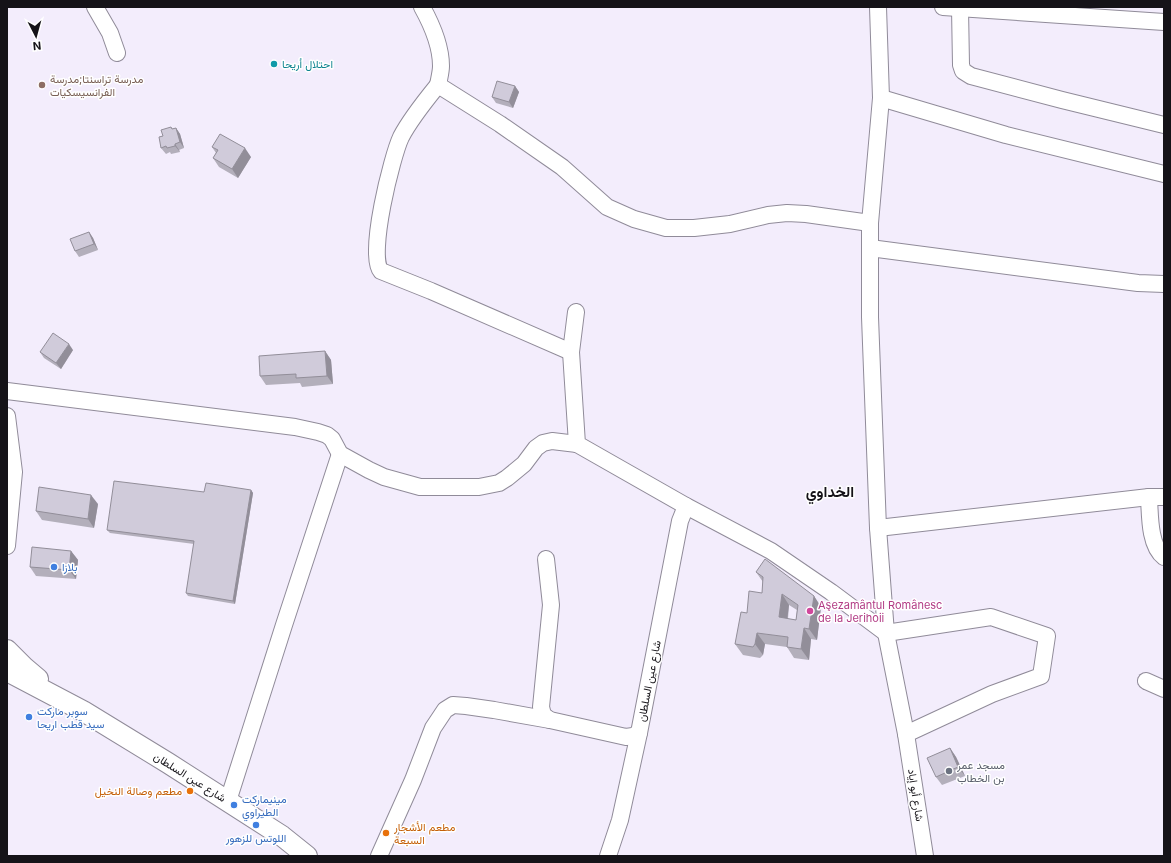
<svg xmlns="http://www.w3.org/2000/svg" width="1171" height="863" font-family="Inter,Vazirmatn,sans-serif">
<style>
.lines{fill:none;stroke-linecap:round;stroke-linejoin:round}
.minor-casing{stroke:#908b99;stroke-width:18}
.major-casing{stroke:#908b99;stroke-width:22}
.minor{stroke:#fff;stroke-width:16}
.major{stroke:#fff;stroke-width:20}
.wall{fill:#b3afbb;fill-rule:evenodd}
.shaded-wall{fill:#928e99}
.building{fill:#d0cbda;stroke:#928e99;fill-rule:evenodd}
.culture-dot{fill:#0f9aa8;stroke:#fff;stroke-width:1.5}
.education-dot{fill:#8d6e63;stroke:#fff;stroke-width:1.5}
.shop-dot{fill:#3f7fe0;stroke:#fff;stroke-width:1.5}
.hotel-dot{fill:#d1479c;stroke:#fff;stroke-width:1.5}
.worship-dot{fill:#6b7280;stroke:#fff;stroke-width:1.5}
.food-dot{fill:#e8710a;stroke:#fff;stroke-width:1.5}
.labels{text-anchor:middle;stroke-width:3;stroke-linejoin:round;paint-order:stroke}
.culture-label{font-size:11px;fill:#0d838f;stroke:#fff;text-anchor:start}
.education-label{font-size:11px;fill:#785e54;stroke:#fff;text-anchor:start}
.shop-label{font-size:11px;fill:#366cbe;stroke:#fff;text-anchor:start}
.hotel-label{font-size:11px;fill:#b23c85;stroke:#fff;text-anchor:start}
.street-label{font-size:11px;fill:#151318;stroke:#fff}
.worship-label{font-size:11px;fill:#5b616d;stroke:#fff;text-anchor:start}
.food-label{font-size:11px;fill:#c56008;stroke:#fff;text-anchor:end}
.district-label{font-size:15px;font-weight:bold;fill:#151318;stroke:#fff}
</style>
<rect width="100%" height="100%" fill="#f3edfc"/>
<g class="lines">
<defs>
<g id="minor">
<polyline points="95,7 110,33 117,53"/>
<path d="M422,7c10,18 19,38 19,59 0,6 -2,13 -3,19l62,39 62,43 45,40 27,12 32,9h28l36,-4 38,-9 19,-2 19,1 64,9 11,-125 -3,-91"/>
<polyline points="943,7 1164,22"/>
<polyline points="960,8 961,65 963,71 971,76 1062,100 1164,125"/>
<path d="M438,85c-13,16 -27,33 -37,52 -9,19 -34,119 -20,134l50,20 140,61 5,-40"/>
<polyline points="881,98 1006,135 1164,174"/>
<polyline points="870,223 870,317 878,528 886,633 906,734 925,856"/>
<polyline points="870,248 1138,283 1164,284"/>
<polyline points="571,352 577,444 686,506 771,551 831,592 886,633 991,617 1047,636 1041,676 992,694 906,734"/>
<polyline points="7,391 295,427 318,432 327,435 332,439 340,454 369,470 384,477 420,487 479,487 499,483 507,478 524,464 536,448 543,443 552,441 577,444"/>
<polyline points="7,416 14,472 7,546"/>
<path d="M1149,497c1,17 0,49 15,60"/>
<polyline points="878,528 1149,497 1164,497"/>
<polyline points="546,559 551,605 541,707 543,715 550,720 626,737 633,736 639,733"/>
<polyline points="1146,681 1164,689"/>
<polyline points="228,801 284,625 340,454"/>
<polyline points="379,856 413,780 433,728 445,710 453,705 466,706 494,710 550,720"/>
<polyline points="608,856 620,820 639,733 680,521 686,506"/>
</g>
<g id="major">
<polyline points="7,650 25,668 38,679"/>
<polyline points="7,671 83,711 168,763 282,836 307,856"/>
</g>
</defs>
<!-- minor casing -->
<use href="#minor" class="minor-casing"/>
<!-- major casing -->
<use href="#major" class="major-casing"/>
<!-- minor -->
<use href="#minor" class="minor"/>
<!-- major -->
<use href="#major" class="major"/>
</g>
<!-- wall -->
<g class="wall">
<polygon points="515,86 519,92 513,108 496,103 492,97"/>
<polygon points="171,127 172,129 176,128 180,134 184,148 179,150 180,152 171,154 170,152 166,154 161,148 163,136"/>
<polygon points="212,147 251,157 238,178 219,167 213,158 216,153"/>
<polygon points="89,232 93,238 98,250 79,257 75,251"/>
<polygon points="73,350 61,369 44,358 40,352"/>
<polygon points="325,351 331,360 333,384 302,387 300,383 266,385 260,376"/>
<polygon points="251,490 253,493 235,604 188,596 186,593 194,544 110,533 107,530 204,492"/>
<polygon points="98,504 94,528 42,520 36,511"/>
<polygon points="71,551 78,560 76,579 36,576 30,567"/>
<path d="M756,572l58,24 7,11 -4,33 -6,-1 -2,21 -15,-2 -7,-11 -22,-3 -2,11 -3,3 -17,-3 -8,-11 12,-31 15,-20 1,-11zM789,605l8,5 -1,10 -8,-1z"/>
<polygon points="950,748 956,757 965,776 942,785 936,777"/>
</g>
<!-- shaded-wall -->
<g class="shaded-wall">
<polygon points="515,86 519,92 513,108 509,102"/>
<polygon points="176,128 180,134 184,148 180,142"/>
<polygon points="175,144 179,150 180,152 175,146"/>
<polygon points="245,148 251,157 238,178 232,169"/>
<polygon points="89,232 93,238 98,250 94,244"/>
<polygon points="69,344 73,350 61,369 56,363"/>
<polygon points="325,351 331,360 333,384 327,376"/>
<polygon points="251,490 253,493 235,604 233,601"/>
<polygon points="91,495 98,504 94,528 88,519"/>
<polygon points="71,551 78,560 76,579 69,570"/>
<polygon points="782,594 789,605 786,629 779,617"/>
<polygon points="814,596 821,607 817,640 809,629"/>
<polygon points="804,628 811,639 809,660 801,649"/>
<polygon points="757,633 765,644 763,655 755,644"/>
<polygon points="950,748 956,757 965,776 958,767"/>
</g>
<!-- building -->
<g class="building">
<polygon points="497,81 515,86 509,102 492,97"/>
<polygon points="171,127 172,129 176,128 180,142 175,144 175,146 167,148 166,146 161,148 159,137 163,136 161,130"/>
<polygon points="220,134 245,148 232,169 213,158 218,150 212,147"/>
<polygon points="89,232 94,244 75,251 70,239"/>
<polygon points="53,333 69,344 56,363 40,352"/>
<polygon points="325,351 327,376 296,378 296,374 260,376 259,356"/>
<polygon points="114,481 204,492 206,483 251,490 233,601 186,593 194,541 107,530"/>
<polygon points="39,487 91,495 88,519 36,511"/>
<polygon points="32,547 71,551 69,570 30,567"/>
<path d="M765,559l49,37 -5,33 -5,-1 -3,21 -14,-2 1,-10 -31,-4 -2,11 -2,3 -18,-3 6,-32 6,1 2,-22 13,2 1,-16 -7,-5zM782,594l16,11 -2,15 -17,-3z"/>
<polygon points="950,748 958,767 936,777 927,758"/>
</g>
<!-- markers -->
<circle class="culture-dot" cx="274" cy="64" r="4"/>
<circle class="education-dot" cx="42" cy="85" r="4"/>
<g class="shop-dot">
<circle cx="54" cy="567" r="4"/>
<circle cx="29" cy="717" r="4"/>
<circle cx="234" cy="805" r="4"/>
<circle cx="256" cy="825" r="4"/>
</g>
<circle class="hotel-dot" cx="810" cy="611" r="4"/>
<circle class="worship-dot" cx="949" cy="771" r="4"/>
<g class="food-dot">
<circle cx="190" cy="791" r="4"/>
<circle cx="386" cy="833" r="4"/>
</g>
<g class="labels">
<!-- culture labels -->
<g class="culture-label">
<text x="282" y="68">احتلال أريحا</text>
</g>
<!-- education labels -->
<g class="education-label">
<text x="50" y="83">مدرسة تراسنتا;مدرسة<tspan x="50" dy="13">الفرانسيسكيات</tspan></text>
</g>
<!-- shop labels -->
<g class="shop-label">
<text x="62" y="571">بلازا</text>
<text x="37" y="715">سوبر ماركت<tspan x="37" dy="13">سيد قطب اريحا</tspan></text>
<text x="242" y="803">مينيماركت<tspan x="242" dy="13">الطيراوي</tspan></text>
<text x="256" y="842" text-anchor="middle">اللوتس للزهور</text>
</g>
<!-- hotel labels -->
<g class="hotel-label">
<text x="818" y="609">Aşezamântul Românesc<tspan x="818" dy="13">de la Jerihoii</tspan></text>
</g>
<!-- street labels -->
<g class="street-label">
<text transform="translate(649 681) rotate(-79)" y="4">شارع عين السلطان</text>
<text transform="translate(190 777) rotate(32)" y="4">شارع عين السلطان</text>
<text transform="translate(916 795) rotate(81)" y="4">شارع أبو إياد</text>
</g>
<!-- worship labels -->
<g class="worship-label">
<text x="957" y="769">مسجد عمر<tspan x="957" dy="13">بن الخطاب</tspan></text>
</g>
<!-- food labels -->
<g class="food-label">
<text x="182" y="795">مطعم وصالة النخيل</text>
<text x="394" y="831" text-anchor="start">مطعم الأشجار<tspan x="394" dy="13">السبعة</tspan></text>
</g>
<!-- district labels -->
<g class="district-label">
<text x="830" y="497">الخداوي</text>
</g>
</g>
<!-- border -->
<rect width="1171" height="863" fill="none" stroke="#151318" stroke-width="16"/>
<!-- north arrow -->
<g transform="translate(36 36) rotate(174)" stroke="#ffffff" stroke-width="3" paint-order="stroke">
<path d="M0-3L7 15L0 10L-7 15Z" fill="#151318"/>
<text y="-6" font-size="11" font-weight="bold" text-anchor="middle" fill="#151318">N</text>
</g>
</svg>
